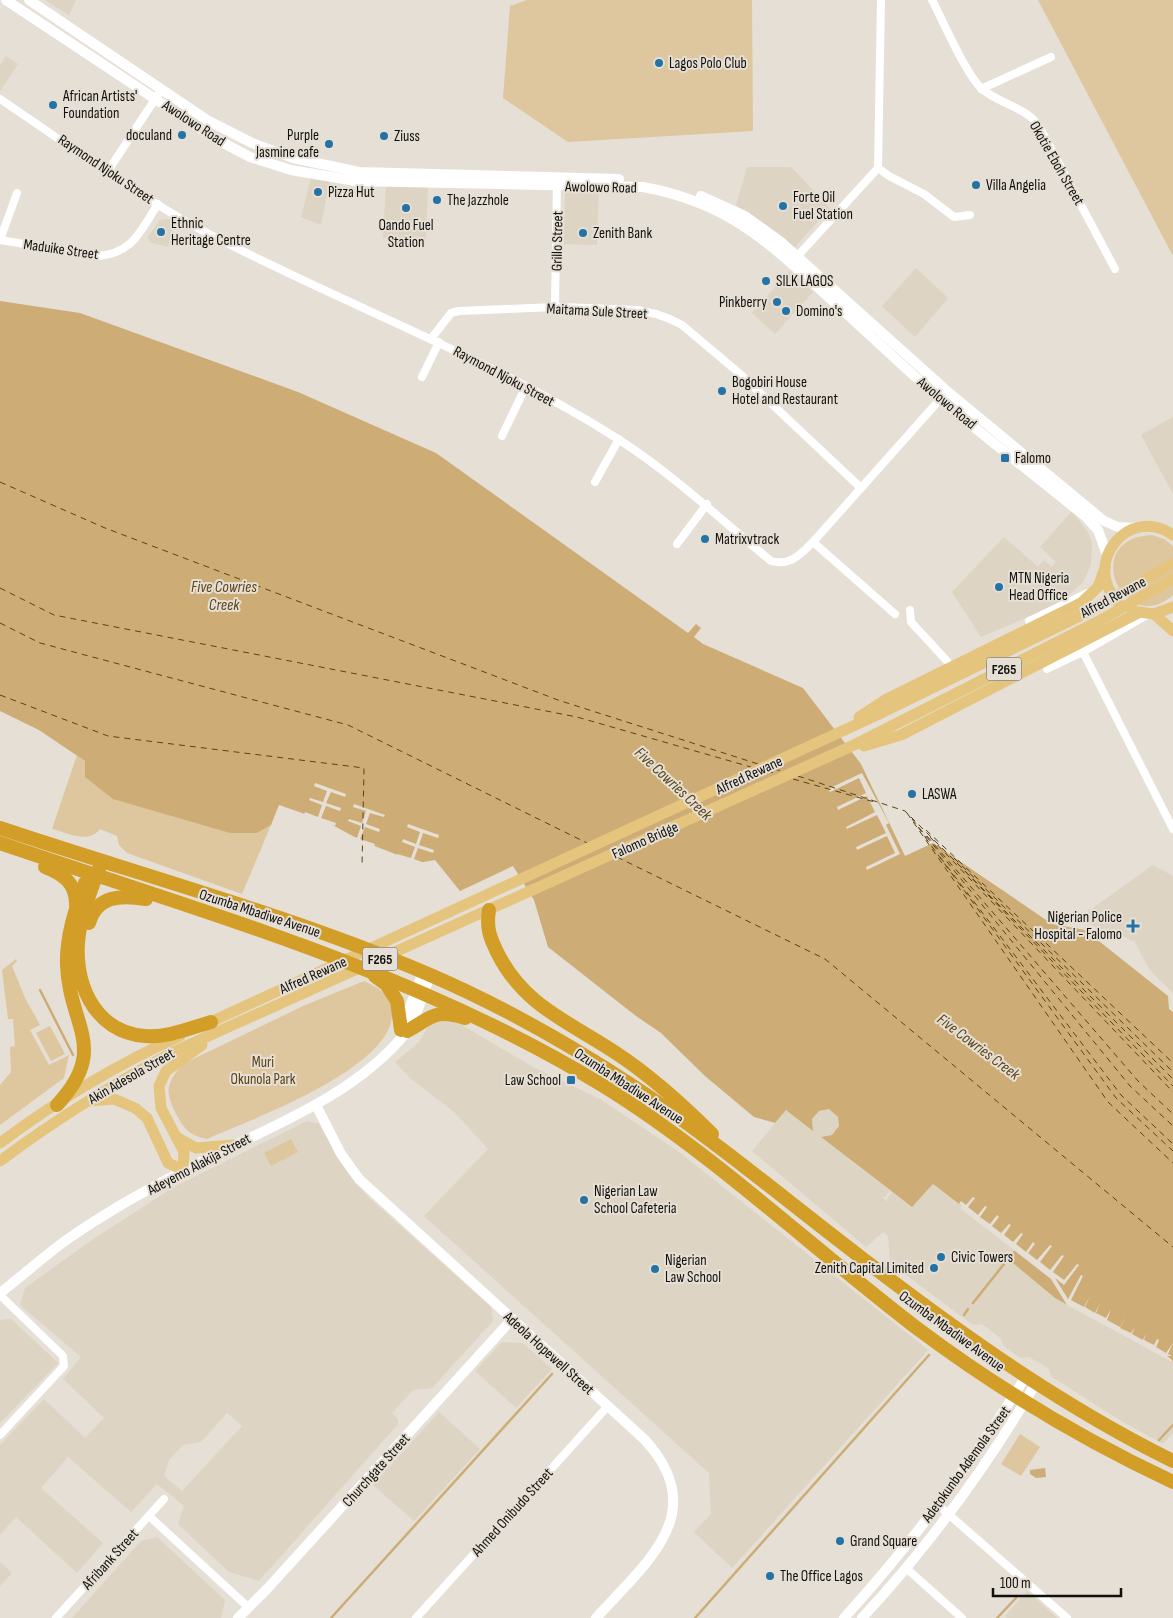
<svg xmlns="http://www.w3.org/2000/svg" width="1173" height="1618" font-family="'Sofia Sans Condensed',sans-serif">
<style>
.built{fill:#ddd4c3;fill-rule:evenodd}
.green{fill:#dec79e}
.water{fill:#cdad75}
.pier{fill:#e5dfd5}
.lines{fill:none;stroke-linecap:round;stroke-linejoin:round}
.stream{stroke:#cdad75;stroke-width:2.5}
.ferry{stroke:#5a4317;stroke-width:1;stroke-dasharray:6 5;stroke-linecap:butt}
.street{stroke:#fff;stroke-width:8}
.secondary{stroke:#fff;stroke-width:10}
.primary{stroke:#e5c57e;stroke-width:11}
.highway{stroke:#d39e28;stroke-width:14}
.poi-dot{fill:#2572a5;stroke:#e5dfd5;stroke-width:2}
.labels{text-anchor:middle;stroke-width:4;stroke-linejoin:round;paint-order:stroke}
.shield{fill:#e5dfd5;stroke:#514e48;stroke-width:1}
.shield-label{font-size:14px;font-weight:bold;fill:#12100c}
.poi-label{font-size:15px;fill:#12100c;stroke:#e5dfd5;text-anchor:start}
.street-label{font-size:15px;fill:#12100c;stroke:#e5dfd5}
.park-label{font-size:15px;fill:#584215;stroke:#e5dfd5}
.water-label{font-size:16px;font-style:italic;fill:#5a4317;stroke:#e5dfd5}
</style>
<rect width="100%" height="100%" fill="#e5dfd5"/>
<!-- built -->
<g class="built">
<polygon points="45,0 76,0 69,15"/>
<polygon points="6,56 18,64 0,91 0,65"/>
<polygon points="747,167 791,167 830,208 794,248 736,205"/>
<polygon points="312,174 330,178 321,225 301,217"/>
<polygon points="428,184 426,242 383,238 386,185"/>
<polygon points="571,188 599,188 597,245 564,244 565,194"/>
<polygon points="169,219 174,222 168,247 149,242 148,237 160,220"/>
<polygon points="916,268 948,298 915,337 882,306"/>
<polygon points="789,271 813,292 775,334 752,313"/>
<polygon points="1173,417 1173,494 1141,435"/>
<polygon points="1072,511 1089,534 1092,544 1091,565 1083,582 1066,598 1051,607 981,637 952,592 1004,537 1038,567 1044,560 1052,567 1056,562 1040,547"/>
<polygon points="1153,865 1173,876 1173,993 1149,969 1134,940 1132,941 1124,936 1114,937 1079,918"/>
<polygon points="432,1020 455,1021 533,1067 600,1099 679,1152 928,1350 732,1568 694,1532 711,1514 709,1473 424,1216 488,1149 454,1112 410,1078 395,1062 419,1042"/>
<polygon points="829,1109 838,1117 839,1127 832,1135 821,1137 890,1191 885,1197 882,1197 888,1202 887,1199 892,1192 912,1207 932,1184 1016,1248 1008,1259 1055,1298 1173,1363 1173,1433 1163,1444 1123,1422 1052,1377 1048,1368 1029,1357 1020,1358 1004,1346 1000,1338 986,1327 982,1324 973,1325 890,1263 888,1236 883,1232 866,1247 752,1151 786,1110 813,1130 812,1119 819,1111"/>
<path d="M307,1121l12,3 28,48 20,24 124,111 2,14 -61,67 -19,2 -21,23 6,6v5l-139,157 -30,-9 -51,-48 6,-18 -27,-22 -26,28 -63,-55 -27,31 62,55 -26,30 -61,-56 -16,18v-90l44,-46 41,39 19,-20 -41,-39 18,-22 -61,-52 5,-17 67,-48 82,-53zM227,1413l15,13 -60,65 -18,-15 5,-16 14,-15 18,-3z"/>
<polygon points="11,1319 58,1363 0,1423 0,1320"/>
<polygon points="502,1342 523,1343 552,1369 516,1408 475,1371"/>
<polygon points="439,1412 480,1449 414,1521 373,1485"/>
<polygon points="157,1537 225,1600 221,1618 72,1618 141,1541"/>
<polygon points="0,1562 12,1573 0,1586"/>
<polygon points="1027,1591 1057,1618 1007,1618 1005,1616"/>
</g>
<!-- green -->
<g class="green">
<polygon points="527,0 752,0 753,131 568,142 503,98 510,6"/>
<polygon points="1038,0 1173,0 1173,256"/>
<path d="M1152,535l12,4 9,7v49c-49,44 -95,-57 -21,-60z"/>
<path d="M77,755l8,6 172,72 14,-8 -29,69 -115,-41 -8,-8 -2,-9 -17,-7c-11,15 -32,4 -48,0z"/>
<polygon points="16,959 17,961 12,966 25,998 40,1025 30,1030 49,1065 69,1055 64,1078 0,1125 0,1085 11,1072 10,1047 15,1046 13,1019 8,1019 2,970"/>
<path d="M364,981c17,8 29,15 28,35 -4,54 -142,104 -185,123 -8,-2 -16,-4 -21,-10 -7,-8 -20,-31 -17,-42 2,-10 8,-16 14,-23l120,-58z"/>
<polygon points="50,1026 65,1054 51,1061 36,1033"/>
<polygon points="291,1139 298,1152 271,1166 264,1153"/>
<polygon points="1020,1434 1040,1447 1021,1476 1001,1464"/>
</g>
<!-- water -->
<g class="water">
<polygon points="0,301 80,313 298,392 436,453 688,633 696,624 701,628 694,637 703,644 803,688 861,764 905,856 933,843 1052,924 1085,930 1168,996 1169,1009 1173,1012 1173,1363 1055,1298 1008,1259 1016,1248 933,1184 912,1207 821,1137 832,1135 839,1126 838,1117 829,1109 819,1111 812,1119 813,1131 786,1110 775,1123 754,1117 705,1076 661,1033 636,1016 548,947 534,900 513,866 460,891 435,860 418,863 362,841 325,821 279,805 271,825 257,833 230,833 113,799 85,777 85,761 39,730 0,711"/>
<polygon points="1045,1468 1046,1477 1036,1478 1030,1474 1030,1470"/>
</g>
<!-- pier -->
<g class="pier">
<polygon points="862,773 889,823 886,825 900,854 867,870 866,867 895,853 887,836 857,850 856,847 886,833 877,815 847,829 846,827 875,812 867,796 838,810 837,807 866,793 859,778 830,792 828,789"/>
<polygon points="315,783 346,794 345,797 331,792 326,803 341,808 340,811 326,806 321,818 336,823 335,826 304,815 305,812 318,817 322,805 309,800 310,798 323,802 327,791 314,786"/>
<polygon points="354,804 385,815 384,817 370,813 366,824 380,829 379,832 365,827 360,839 375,844 374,847 344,834 357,838 361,826 348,821 349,819 362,823 366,811 353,807"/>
<polygon points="408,824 439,835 438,838 423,833 419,845 434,850 433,853 418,848 414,859 427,864 421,865 396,857 397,854 411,858 415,847 402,842 403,839 416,844 420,832 407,827"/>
<polygon points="973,1197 975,1198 968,1207 978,1215 985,1206 987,1207 980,1217 990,1224 997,1215 999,1217 992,1226 1001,1233 1009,1224 1011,1225 1004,1235 1013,1242 1021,1233 1023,1234 1016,1244 1026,1252 1033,1242 1035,1244 1028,1253 1037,1260 1050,1245 1052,1246 1040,1262 1050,1270 1062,1255 1064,1256 1053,1272 1064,1280 1077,1264 1079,1265 1064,1285 1055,1278 1068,1299 1081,1275 1083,1276 1071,1300 1084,1307 1090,1296 1085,1307 1095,1313 1100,1303 1096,1313 1106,1318 1111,1309 1107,1320 1120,1327 1126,1316 1120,1328 1131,1333 1135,1327 1132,1334 1143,1340 1146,1333 1144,1340 1154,1345 1157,1339 1159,1340 1156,1347 1166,1353 1173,1343 1168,1354 1172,1356 1167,1356 1172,1360 1173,1363 1067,1305 1051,1279 961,1209 962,1206 959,1204 961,1201 966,1205"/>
</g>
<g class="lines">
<!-- stream -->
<g class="stream">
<polyline points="40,990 73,1055"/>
<polyline points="973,1303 1008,1259"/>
<polyline points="964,1315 968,1309"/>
<polyline points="1159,1440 1173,1425"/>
<polyline points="331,1618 552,1374"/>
<polyline points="695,1618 929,1355"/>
<polyline points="997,1618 1016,1598"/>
</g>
<!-- ferry -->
<g class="ferry">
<polyline points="0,482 105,528 558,700 758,764"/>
<polyline points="0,588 54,615 577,717 751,767"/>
<polyline points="0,623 40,643 348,725 587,843"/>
<polyline points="0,695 108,736 364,768 362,867"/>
<polyline points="774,769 782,771"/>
<polyline points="767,771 778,774"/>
<polyline points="798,776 905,811 1173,1079"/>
<polyline points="793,779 878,803"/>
<polyline points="907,813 1108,1102 1173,1163"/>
<polyline points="912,819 1130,1086 1173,1126"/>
<polyline points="918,827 926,838"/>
<polyline points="926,830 1173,1063"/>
<polyline points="927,836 1138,1081 1173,1114"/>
<polyline points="925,837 1116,1098 1173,1151"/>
<polyline points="930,837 1173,1092"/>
<polyline points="617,857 825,959 1173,1247"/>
<polyline points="940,857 1121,1095 1173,1144"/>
<polyline points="954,858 1173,1072"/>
<polyline points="957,863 1173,1086"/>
</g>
<!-- street -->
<g class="street">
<path d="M932,0c11,21 34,74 49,88 17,16 44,18 58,38l76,143"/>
<polyline points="981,89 1051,57"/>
<path d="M0,99c69,46 136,97 209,135 136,71 280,123 409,205 56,36 102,80 153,122 19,5 29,-6 42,-19l130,-146"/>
<polyline points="878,168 889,176 924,194 954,217 970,215"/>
<polyline points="108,171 161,90"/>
<path d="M0,240l97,16c36,-2 43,-25 61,-52"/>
<polyline points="0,240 17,193"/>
<polyline points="794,260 878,168 881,0"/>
<polyline points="555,307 557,180"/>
<polyline points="431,339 451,313 459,311 555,307 590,308 637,310 656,314 670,319 682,325 739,373 861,488"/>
<polyline points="422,377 439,342"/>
<polyline points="502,436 526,386"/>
<polyline points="595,482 619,439"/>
<polyline points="813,542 895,614"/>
<polyline points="677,544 707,504"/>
<polyline points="910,610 911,622 947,661"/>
<polyline points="1029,621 1087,593"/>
<polyline points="1083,652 1173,829"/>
<polyline points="1047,669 1083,652 1147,615"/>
<polyline points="0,1295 63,1356 64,1366 0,1435"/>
<polyline points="938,1505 1067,1618"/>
<polyline points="149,1516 248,1607"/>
<polyline points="906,1568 962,1618"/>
<polyline points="56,1618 164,1499"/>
<polyline points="416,1618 608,1406"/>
</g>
<!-- secondary -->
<g class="secondary">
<path d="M6,0l208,138 36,19 41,13 64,11 288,6c83,15 122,52 182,107 38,34 75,70 114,104 48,41 98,79 147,119l12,13 9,25"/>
<polyline points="29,0 207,120 252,143 293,158 359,172 619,179"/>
<polyline points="701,196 745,216 781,242 947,391 1104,521 1118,527 1136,528"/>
<polyline points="407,1015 423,972"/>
<path d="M316,1105l25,49 18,25 285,260c68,73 3,123 -48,179"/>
<path d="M0,1293c22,-17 43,-36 65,-52 38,-27 79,-50 120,-71 75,-40 164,-69 220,-136 11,-13 19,-43 25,-59"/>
<polyline points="238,1618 268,1588 512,1319"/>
<path d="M844,1618c68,-75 129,-156 182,-242"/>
<path d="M862,1618c66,-71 125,-152 174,-235"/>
</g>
<!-- primary -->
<g class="primary">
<path d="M1118,602c-37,-39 11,-98 55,-67"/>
<polyline points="1132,611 1154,614 1173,607"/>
<polyline points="1154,614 1173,631"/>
<polyline points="859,717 885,700 1081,603 1098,587 1105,568"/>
<polyline points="864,746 901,735 1138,613"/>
<polyline points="204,1025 877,715 1090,611 1173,564"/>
<polyline points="89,1101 114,1099 135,1108 147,1118 168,1163 183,1170 184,1152 161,1108 159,1086 166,1071 202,1045"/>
<polyline points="178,1138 196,1148 233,1145"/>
<path d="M0,1143c55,-41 118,-79 180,-107"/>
<path d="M0,1161c55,-41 113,-77 173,-109l681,-307 243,-123 76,-43"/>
</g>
<!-- highway -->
<g class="highway">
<path d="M0,828c143,48 290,87 428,146 70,30 139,69 202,110 74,48 141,104 211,158 104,81 213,160 332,219"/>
<path d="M0,843c205,70 415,128 602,242 112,69 211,164 316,244 79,59 165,111 255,153"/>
<path d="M45,867c18,7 31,16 31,37"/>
<path d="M99,869c-8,20 -17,44 -20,65 -7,46 14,98 66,102 22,2 45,-8 66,-14"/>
<path d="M489,910c-3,18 1,28 9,44 27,53 72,68 118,99 35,23 66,51 96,81"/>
<path d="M89,923c8,-28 32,-28 57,-24"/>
<polyline points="375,976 386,984 397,1001 401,1030"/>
<path d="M407,1031c24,-13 28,-23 58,-13"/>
<path d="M57,1105c53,-57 12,-79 10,-140 -1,-28 8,-55 18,-82"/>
</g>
</g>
<!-- markers -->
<g class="poi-dot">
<circle cx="659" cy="63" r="5"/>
<circle cx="53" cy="105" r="5"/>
<circle cx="182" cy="135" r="5"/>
<circle cx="384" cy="136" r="5"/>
<circle cx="329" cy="144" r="5"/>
<circle cx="976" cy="185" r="5"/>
<circle cx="318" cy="192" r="5"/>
<circle cx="437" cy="200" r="5"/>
<circle cx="783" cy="206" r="5"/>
<circle cx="406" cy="208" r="5"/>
<circle cx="161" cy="232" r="5"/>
<circle cx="583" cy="233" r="5"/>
<circle cx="766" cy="281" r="5"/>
<circle cx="777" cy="302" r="5"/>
<circle cx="786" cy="311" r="5"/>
<circle cx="722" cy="391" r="5"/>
<rect x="1000" y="453" width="10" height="10" rx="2.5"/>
<circle cx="705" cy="539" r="5"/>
<circle cx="999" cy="587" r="5"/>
<circle cx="912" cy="794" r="5"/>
<path d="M1130.5 918.5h5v5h5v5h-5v5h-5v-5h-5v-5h5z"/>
<rect x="566" y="1075" width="10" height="10" rx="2.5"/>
<circle cx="584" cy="1200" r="5"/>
<circle cx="941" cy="1257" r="5"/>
<circle cx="934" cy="1268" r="5"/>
<circle cx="655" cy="1269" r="5"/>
<circle cx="840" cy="1541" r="5"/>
<circle cx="770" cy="1576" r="5"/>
</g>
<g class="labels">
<!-- shield labels -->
<g class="shield">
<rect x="986.5" y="657.5" width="35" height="23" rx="4"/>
<rect x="362.5" y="947.5" width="35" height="23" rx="4"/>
</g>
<g class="shield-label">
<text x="1004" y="674">F265</text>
<text x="380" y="964">F265</text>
</g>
<!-- poi labels -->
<g class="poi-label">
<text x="669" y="68">Lagos Polo Club</text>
<text x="63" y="101">African Artists'<tspan x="63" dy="17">Foundation</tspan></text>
<text x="172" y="140" text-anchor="end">doculand</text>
<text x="319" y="140" text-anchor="end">Purple<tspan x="319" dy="17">Jasmine cafe</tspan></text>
<text x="394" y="141">Ziuss</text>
<text x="986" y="190">Villa Angelia</text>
<text x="328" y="197">Pizza Hut</text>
<text x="793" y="202">Forte Oil<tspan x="793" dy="17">Fuel Station</tspan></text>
<text x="447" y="205">The Jazzhole</text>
<text x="171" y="228">Ethnic<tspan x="171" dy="17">Heritage Centre</tspan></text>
<text x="406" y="230" text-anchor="middle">Oando Fuel<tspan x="406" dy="17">Station</tspan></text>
<text x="593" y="238">Zenith Bank</text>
<text x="776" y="286">SILK LAGOS</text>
<text x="767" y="307" text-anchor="end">Pinkberry</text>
<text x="796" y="316">Domino's</text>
<text x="732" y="387">Bogobiri House<tspan x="732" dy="17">Hotel and Restaurant</tspan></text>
<text x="1015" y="463">Falomo</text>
<text x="715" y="544">Matrixvtrack</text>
<text x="1009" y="583">MTN Nigeria<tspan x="1009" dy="17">Head Office</tspan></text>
<text x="922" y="799">LASWA</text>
<text x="1122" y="922" text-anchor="end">Nigerian Police<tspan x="1122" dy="17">Hospital - Falomo</tspan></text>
<text x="561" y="1085" text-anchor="end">Law School</text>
<text x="594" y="1196">Nigerian Law<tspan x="594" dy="17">School Cafeteria</tspan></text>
<text x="951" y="1262">Civic Towers</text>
<text x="665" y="1265">Nigerian<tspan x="665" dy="17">Law School</tspan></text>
<text x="924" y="1273" text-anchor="end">Zenith Capital Limited</text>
<text x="850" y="1546">Grand Square</text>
<text x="780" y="1581">The Office Lagos</text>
</g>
<!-- street labels -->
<g class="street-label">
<text transform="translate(194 123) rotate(33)" y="5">Awolowo Road</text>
<text transform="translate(1057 163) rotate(60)" y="5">Okotie Eboh Street</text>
<text transform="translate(106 169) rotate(34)" y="5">Raymond Njoku Street</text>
<text transform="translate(601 187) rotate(1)" y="5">Awolowo Road</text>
<text transform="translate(557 241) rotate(-89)" y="5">Grillo Street</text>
<text transform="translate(61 249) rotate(8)" y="5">Maduike Street</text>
<text transform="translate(597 311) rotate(3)" y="5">Maitama Sule Street</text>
<text transform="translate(504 376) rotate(28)" y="5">Raymond Njoku Street</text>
<text transform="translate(947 403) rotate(40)" y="5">Awolowo Road</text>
<text transform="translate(1113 597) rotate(-28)" y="5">Alfred Rewane</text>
<text transform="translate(749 775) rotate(-25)" y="5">Alfred Rewane</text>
<text transform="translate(645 840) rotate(-24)" y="5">Falomo Bridge</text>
<text transform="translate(260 913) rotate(18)" y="5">Ozumba Mbadiwe Avenue</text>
<text transform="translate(313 975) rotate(-24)" y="5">Alfred Rewane</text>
<text transform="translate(131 1076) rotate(-30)" y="5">Akin Adesola Street</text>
<text transform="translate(629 1086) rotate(33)" y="5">Ozumba Mbadiwe Avenue</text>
<text transform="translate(199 1164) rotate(-28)" y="5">Adeyemo Alakija Street</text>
<text transform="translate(952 1331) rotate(36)" y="5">Ozumba Mbadiwe Avenue</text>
<text transform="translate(549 1353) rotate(42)" y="5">Adeola Hopewell Street</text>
<text transform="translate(966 1464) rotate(-54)" y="5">Adetokunbo Ademola Street</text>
<text transform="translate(376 1470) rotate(-48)" y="5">Churchgate Street</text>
<text transform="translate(512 1512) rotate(-48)" y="5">Ahmed Onibudo Street</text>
<text transform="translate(110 1559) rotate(-48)" y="5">Afribank Street</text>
</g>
<!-- park labels -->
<g class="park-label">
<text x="263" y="1067">Muri<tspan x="263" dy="17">Okunola Park</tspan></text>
</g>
<!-- water labels -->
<g class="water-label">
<text x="224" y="592">Five Cowries<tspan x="224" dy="18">Creek</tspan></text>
<text transform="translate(674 783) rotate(43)" y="6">Five Cowries Creek</text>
<text transform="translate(979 1046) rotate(37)" y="6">Five Cowries Creek</text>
</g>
</g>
<!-- scale -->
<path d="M993 1588v8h128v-8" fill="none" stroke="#12100c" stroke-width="2.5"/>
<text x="1000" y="1588" font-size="15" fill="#12100c" stroke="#e5dfd5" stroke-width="4" paint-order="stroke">100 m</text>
</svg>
